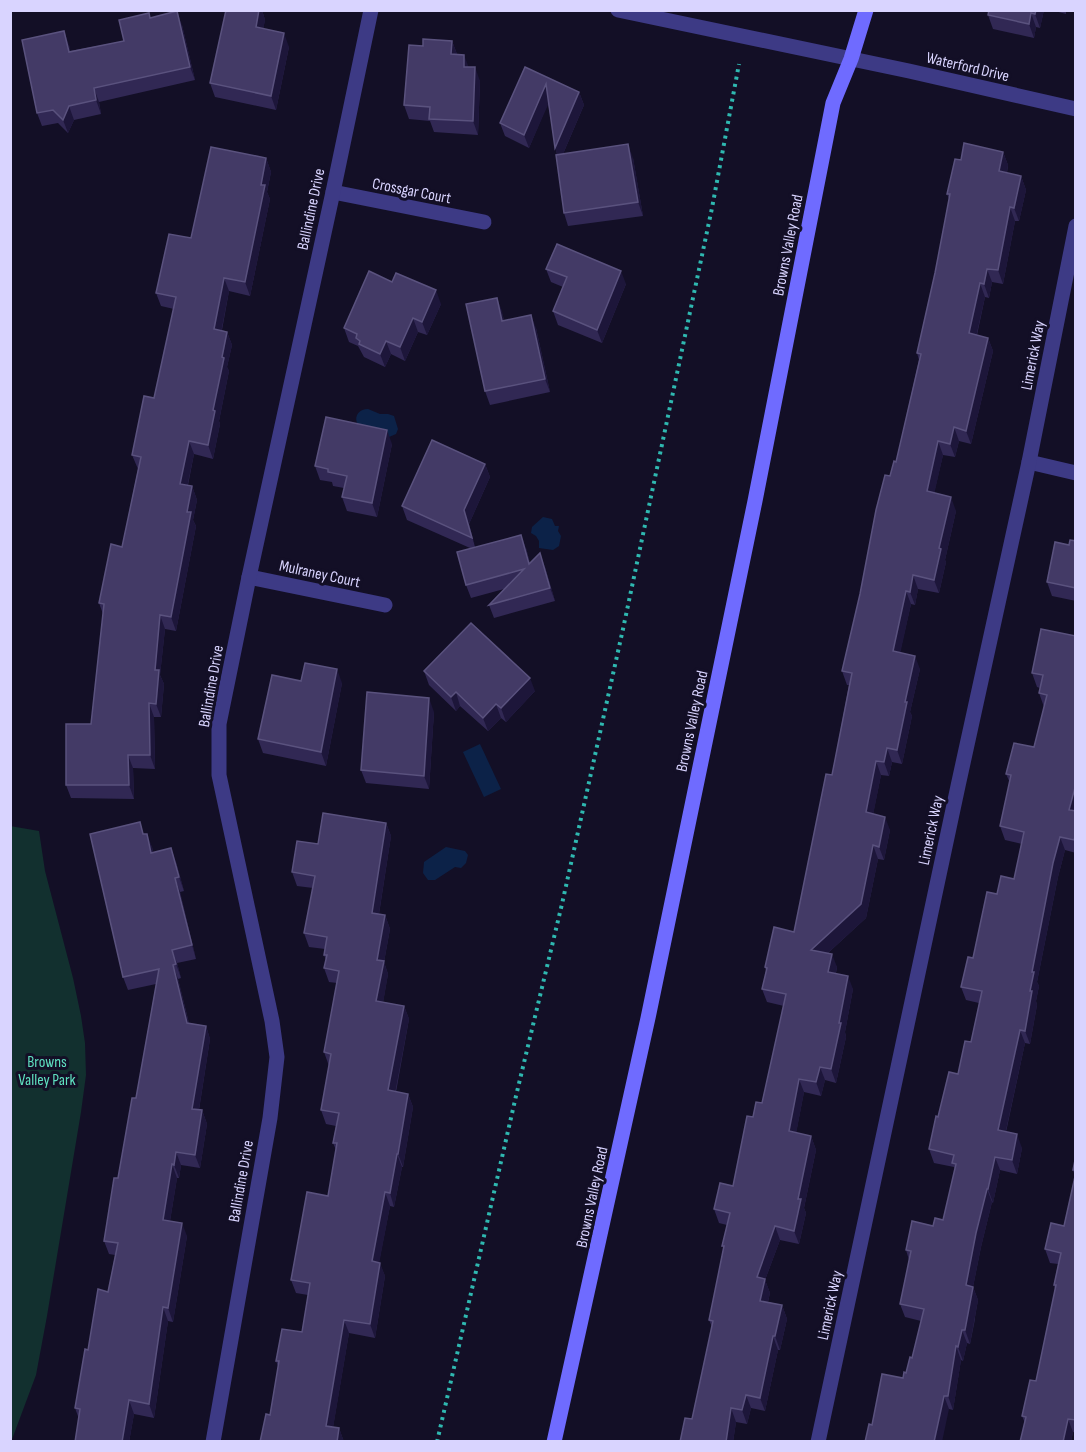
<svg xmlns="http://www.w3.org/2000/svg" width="1086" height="1452" font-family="'Sofia Sans Condensed',sans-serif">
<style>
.green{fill:#12302f}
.water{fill:#0c2248}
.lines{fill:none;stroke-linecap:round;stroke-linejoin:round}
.path{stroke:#2fb8b0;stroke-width:4;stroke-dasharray:3 4.5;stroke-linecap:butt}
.minor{stroke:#3d3a85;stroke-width:15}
.secondary{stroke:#6f6bff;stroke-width:15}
.wall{fill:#312854}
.shaded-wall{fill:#1d163a}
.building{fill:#433a66;stroke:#5a527e;stroke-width:1.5}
.labels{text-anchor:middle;stroke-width:6;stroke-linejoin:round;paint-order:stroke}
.street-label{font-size:16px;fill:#d9d4ff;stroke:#130f26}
.park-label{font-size:16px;fill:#5fe0c0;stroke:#130f26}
</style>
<rect width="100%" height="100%" fill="#130f26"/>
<!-- green -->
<polygon class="green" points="10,826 39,831 45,871 73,978 81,1016 85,1043 86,1075 81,1112 47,1316 36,1375 11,1442"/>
<!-- water -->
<g class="water">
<path d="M368,409l12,5h8l6,2 4,13 -2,5 -7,3 -32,-14c-3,-8 3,-14 11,-14z"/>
<polygon points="543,517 552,519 555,526 559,526 558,531 561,536 559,546 553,550 539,548 539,541 536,536 531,533 532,527"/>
<polygon points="480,744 501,789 484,797 463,752"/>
<polygon points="446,847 465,851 468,855 466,863 461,868 455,867 435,880 428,880 423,873 424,862"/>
</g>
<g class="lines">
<!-- path -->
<polyline class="path" points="437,1442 516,1096 562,904 623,629 712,208 739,64"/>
<!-- minor -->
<g class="minor">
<polyline points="618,10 909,71 1076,109"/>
<polyline points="333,192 484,222"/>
<polyline points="1029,462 1076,473"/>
<polyline points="249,577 385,605"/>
<polyline points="213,1442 270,1118 277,1057 272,1021 219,775 219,724 249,577 333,192 371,10"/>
<polyline points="818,1442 958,786 1029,462 1076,226"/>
</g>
<!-- secondary -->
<polyline class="secondary" points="554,1442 648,1018 755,501 833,103 851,59 866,10"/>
</g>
<!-- wall -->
<g class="wall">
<polygon points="226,10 262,10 265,20 263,29 289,47 276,110 215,97 210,83"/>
<polygon points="1044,10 1040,28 1036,27 1034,38 993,29 988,15"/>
<polygon points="1051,10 1066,10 1066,14"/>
<polygon points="151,18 182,25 195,80 99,102 101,114 74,120 68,133 58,123 42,126 37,113 69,45 70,51 124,41"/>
<polygon points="452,41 457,54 480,81 478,135 434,132 430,121 409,119 404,105 423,46"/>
<polygon points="525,67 579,92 584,105 563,154 633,158 643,216 568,226 564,213 557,155 548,103 529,148 505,136 500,123"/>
<polygon points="1003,152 1008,165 1007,173 1021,176 1026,190 1019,221 1015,221 1003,284 992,282 989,298 985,297 977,335 988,338 993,351 971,444 959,441 955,457 943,455 934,493 956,511 945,560 946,562 939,593 918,589 915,605 911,604 900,652 920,669 910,712 912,716 902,764 892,762 889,776 881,775 873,814 890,830 884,860 878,859 866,918 828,953 837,967 836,973 853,989 845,1032 846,1037 836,1083 825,1080 821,1096 804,1092 796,1133 811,1136 816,1150 804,1208 806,1213 799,1244 780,1240 765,1280 770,1293 768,1302 782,1305 787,1319 780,1350 778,1350 765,1411 751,1408 747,1424 736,1422 733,1442 680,1442 692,1419 712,1327 709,1320 724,1249 722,1246 727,1225 719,1223 714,1209 733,1186 753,1117 762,1103 784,1006 767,1002 762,989 766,971 765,967 794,932 832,775 849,685 847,685 842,671 890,476 896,462 919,360 917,353 935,273 949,199 947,194 961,160"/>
<polygon points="266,158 271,172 267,192 270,199 250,296 229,291 222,330 227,332 232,345 227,367 229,371 219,421 220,424 213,459 194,454 188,485 192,486 197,500 193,520 196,526 176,631 165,629 160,675 164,684 161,717 154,717 155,769 133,768 134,799 71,798 66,785 91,724 103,614 99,603 122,547 138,469 132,455 154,398 174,309 161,306 156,293 191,238"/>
<polygon points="546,269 626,284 602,343 558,325 553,311 563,287 551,282"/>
<polygon points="497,298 504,320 536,328 550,392 490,405 485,391"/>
<polygon points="441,304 427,335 418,332 405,361 391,354 385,367 364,357 358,346 349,342 344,328"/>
<polygon points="392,444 377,517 347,511 342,497 344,488 333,486 332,482 320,480 315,466"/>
<polygon points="485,464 490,477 469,524 475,547 526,548 530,563 545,567 555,601 494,618 489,605 504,589 471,598 466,585 470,548 407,520 402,506"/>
<polygon points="1076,541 1076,601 1052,596 1047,582 1069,545"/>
<polygon points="1076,636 1076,853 1065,850 1058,877 1037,982 1039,986 1036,1001 1037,1005 1030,1044 1025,1043 1006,1132 1022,1148 1017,1174 1000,1170 993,1203 992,1202 981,1247 973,1287 978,1300 975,1317 975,1319 970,1344 967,1343 963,1361 961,1360 953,1410 949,1409 872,1425 906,1373 912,1358 921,1321 905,1317 900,1304 909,1260 906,1250 933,1226 943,1220 955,1169 954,1167 934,1163 929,1149 938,1117 958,1074 971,1042 979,1003 966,1000 961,987 997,894 1014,879 1022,844 1005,840 1000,826 1010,783 1006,774 1034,747 1044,707 1039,693 1040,688 1037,687 1032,673"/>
<polygon points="424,671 535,691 506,722 501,718 488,731 460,706 456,711 429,685"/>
<polygon points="301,681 342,683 326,766 263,753 258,739"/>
<polygon points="434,712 429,789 366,783 361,770"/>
<polygon points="386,823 391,836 379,914 385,915 390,929 384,962 388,974 383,1002 404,1006 409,1019 396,1092 408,1094 413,1107 403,1167 402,1167 394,1207 390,1206 379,1262 385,1276 375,1338 349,1333 333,1427 339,1428 344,1442 260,1442 270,1415 278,1366 276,1361 302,1332 308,1295 296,1293 291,1280 328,1196 336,1150 333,1143 336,1126 326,1124 321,1110 329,1066 324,1052 337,983 329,982 324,968 326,960 324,955 325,949 309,947 304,933 313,888 297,886 292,872 318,844"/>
<polygon points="144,834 152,847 153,852 176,862 184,891 180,892 196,959 177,963 181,978 178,979 189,1023 206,1026 210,1039 199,1110 202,1110 207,1124 200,1168 181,1165 179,1178 177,1178 170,1221 187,1236 173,1322 168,1321 154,1418 134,1414 129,1442 75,1442 79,1419 75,1408 88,1350 108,1292 115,1255 109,1254 104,1241 136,1098 156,984 128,990 123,977"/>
<polygon points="1076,1155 1076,1433 1073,1432 1071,1442 1020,1442 1025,1423 1022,1416 1036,1381 1055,1289 1054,1285 1058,1264 1050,1263 1045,1249 1064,1226 1075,1176 1073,1170"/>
</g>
<!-- shaded-wall -->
<g class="shaded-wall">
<polygon points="259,10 262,10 265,20 261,41 256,27"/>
<polygon points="1036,10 1044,10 1040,28 1035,14"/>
<polygon points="177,11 182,25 195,80 190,67"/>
<polygon points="1031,13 1036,27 1034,38 1029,24"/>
<polygon points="64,31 69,45 74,65 69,52"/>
<polygon points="284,33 289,47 276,110 271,96"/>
<polygon points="452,41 457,54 451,54"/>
<polygon points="464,55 469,68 464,67"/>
<polygon points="475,67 480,81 478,135 473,121"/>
<polygon points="546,84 551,98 529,148 524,135"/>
<polygon points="94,88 99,102 101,114 96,100"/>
<polygon points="579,92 584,105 560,161 555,148"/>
<polygon points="69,106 74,120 68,133 63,120"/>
<polygon points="628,144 633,158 643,216 638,202"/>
<polygon points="1003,152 1008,165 1004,185 999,171"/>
<polygon points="266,158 271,172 267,192 270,199 250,296 245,282 261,185"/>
<polygon points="1021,176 1026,190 1019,221 1014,208"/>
<polygon points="1010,207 1015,221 1003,284 998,270"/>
<polygon points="987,269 992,282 989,298 984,284"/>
<polygon points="621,271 626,284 602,343 597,330"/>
<polygon points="224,278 229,291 219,343 214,329"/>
<polygon points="980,283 985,297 974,346 969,333"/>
<polygon points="436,290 441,304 427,335 422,322"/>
<polygon points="497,298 502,311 507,334 502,321"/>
<polygon points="531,315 536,328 550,392 545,379"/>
<polygon points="413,318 418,332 405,361 400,347"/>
<polygon points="227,332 232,345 227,367 229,371 219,421 220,424 213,459 208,445 222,357"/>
<polygon points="988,338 993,351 971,444 966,431"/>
<polygon points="386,341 391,354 385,367 380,354"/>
<polygon points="954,427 959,441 955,457 950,444"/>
<polygon points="387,430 392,444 377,517 372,503"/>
<polygon points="189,441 194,454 185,497 180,484"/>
<polygon points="938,441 943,455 932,504 927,491"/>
<polygon points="485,464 490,477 469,524 477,552 464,510"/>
<polygon points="192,486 197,500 193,520 196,526 176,631 171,617 187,512"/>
<polygon points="951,497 956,511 945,560 946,562 939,593 934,580 939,548"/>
<polygon points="521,535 526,548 534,578 529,564"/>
<polygon points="540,553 545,567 555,601 550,588"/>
<polygon points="913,575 918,589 915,605 910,592"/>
<polygon points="906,591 911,604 898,664 893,651"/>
<polygon points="160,615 165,629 160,675 164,684 161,717 156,704 155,670"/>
<polygon points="915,656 920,669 910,712 912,716 902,764 897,750 905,702"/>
<polygon points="337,669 342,683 326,766 321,752"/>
<polygon points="530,678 535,691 506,722 501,708"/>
<polygon points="456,692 460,706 456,711 451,697"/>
<polygon points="429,698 434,712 429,789 424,776"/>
<polygon points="149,703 154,717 155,769 150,755"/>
<polygon points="496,704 501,718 488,731 483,718"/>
<polygon points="887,748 892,762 889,776 884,762"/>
<polygon points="128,755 133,768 134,799 129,785"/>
<polygon points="876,761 881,775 871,826 866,812"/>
<polygon points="1076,784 1076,818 1069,810"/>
<polygon points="885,817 890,830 884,860 879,847"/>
<polygon points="386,823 391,836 377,926 372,913"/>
<polygon points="147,834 152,847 156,866 151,853"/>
<polygon points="1060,837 1065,850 1058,877 1037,982 1039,986 1036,1001 1037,1005 1030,1044 1025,1031 1032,972 1053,863"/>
<polygon points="873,845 878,859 866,918 816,964 811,950"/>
<polygon points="171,848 176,862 184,891 179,877"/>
<polygon points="175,878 180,892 196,959 192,945"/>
<polygon points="385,915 390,929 384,962 388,974 381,1015 376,1001 377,960"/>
<polygon points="172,950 177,963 181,978 176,964"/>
<polygon points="832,954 837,967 833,985 828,972"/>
<polygon points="173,965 178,979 192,1036 187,1023"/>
<polygon points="848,976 853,989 845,1032 846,1037 836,1083 831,1069 839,1023"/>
<polygon points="404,1006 409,1019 393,1104 388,1090"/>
<polygon points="206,1026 210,1039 197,1122 192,1109"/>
<polygon points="1020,1030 1025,1043 1003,1144 998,1130"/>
<polygon points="820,1067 825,1080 821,1096 816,1082"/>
<polygon points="799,1079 804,1092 794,1145 789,1131"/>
<polygon points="408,1094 413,1107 403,1167 398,1154"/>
<polygon points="202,1110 207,1124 200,1168 195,1155"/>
<polygon points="1017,1134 1022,1148 1017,1174 1012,1160"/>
<polygon points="811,1136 816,1150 804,1208 806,1213 799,1244 794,1231 798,1199"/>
<polygon points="176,1152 181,1165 179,1178 174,1165"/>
<polygon points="397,1154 402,1167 394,1207 390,1193"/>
<polygon points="995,1157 1000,1170 993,1203 988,1189"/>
<polygon points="172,1164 177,1178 168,1233 163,1220"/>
<polygon points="987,1189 992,1202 981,1247 973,1287 978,1300 970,1344 965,1330 966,1285 976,1233"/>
<polygon points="385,1192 390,1206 377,1275 372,1261"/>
<polygon points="182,1223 187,1236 173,1322 168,1308"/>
<polygon points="775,1226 780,1240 765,1280 770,1293 765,1314 760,1301 757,1277"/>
<polygon points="380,1263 385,1276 375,1338 370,1324"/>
<polygon points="782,1305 787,1319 780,1350 775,1336"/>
<polygon points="163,1307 168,1321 154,1418 149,1404"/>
<polygon points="344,1320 349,1333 331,1440 326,1426"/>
<polygon points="962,1330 967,1343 963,1361 958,1347"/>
<polygon points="773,1336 778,1350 765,1411 760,1398"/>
<polygon points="956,1346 961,1360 953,1410 948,1396"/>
<polygon points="746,1395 751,1408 747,1424 742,1410"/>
<polygon points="944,1396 949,1409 942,1442 934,1442"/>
<polygon points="129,1400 134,1414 129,1442 122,1442"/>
<polygon points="731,1408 736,1422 733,1442 726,1442"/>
<polygon points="1068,1419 1073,1432 1071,1442 1063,1442"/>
<polygon points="339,1428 344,1442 337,1442"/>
</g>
<!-- building -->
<g class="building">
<polygon points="226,10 259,10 256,27 284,33 271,96 210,83"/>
<polygon points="989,10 1036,10 1035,14 1031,13 1029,24 988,15"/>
<polygon points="177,11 190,67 94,88 96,100 69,106 63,120 53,110 37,113 22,40 64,31 69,52 124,41 119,20 149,13 150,18"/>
<polygon points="423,39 452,41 451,54 464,55 464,67 475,67 473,121 429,119 430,107 404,105 409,45 423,46"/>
<polygon points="525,67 579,92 555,148 546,84 524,135 500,123"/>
<polygon points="964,143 1003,152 999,171 1021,176 1014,208 1010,207 998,270 987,269 984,284 980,283 969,333 988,338 966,431 954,427 950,444 938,441 927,491 951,497 939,548 941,549 934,580 913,575 910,592 906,591 893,651 915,656 905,702 907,702 897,750 887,748 884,762 876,761 866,812 885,817 879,847 873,845 861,904 811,950 832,954 828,972 848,976 839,1023 841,1023 831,1069 820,1067 816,1082 799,1079 789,1131 811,1136 798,1199 801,1199 794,1231 775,1226 757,1277 765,1279 760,1301 782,1305 775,1336 773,1336 760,1398 746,1395 742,1410 731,1408 726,1442 680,1442 685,1418 692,1419 713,1321 709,1320 724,1246 722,1246 730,1213 714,1209 720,1183 733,1186 747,1116 753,1117 756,1102 762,1103 786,994 762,989 767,968 765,967 774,927 794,932 826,774 832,775 852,673 842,671 860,594 876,510 885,475 890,476 894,461 896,462 921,354 917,353 935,273 950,194 947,194 955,159 961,160"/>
<polygon points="628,144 638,202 564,213 556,155"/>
<polygon points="211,147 266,158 261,185 265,185 245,282 224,278 214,329 227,332 222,357 224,358 213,410 215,411 208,445 189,441 180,484 192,486 187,512 191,512 171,617 160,615 155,670 159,670 156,704 149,703 150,755 128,755 129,785 66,785 66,724 91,724 104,604 99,603 111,544 122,547 141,457 132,455 144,396 154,398 176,297 156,293 169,234 191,238"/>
<polygon points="557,244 621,271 597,330 553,311 567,277 546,269"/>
<polygon points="369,271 392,282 396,273 436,290 422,322 413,318 400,347 386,341 380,354 359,344 360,341 356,338 357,334 344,328"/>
<polygon points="497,298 502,321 531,315 545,379 485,391 466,304"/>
<polygon points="326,417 387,430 372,503 342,497 347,476 328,472 328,469 315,466"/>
<polygon points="432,440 485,464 464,510 472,538 402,506"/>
<polygon points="521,535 529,564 540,553 550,588 489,605 524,569 466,585 457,552"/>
<polygon points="1070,540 1076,541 1076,588 1047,582 1055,542 1069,545"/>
<polygon points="471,623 530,678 501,708 496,704 483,718 456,692 451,697 424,671"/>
<polygon points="1041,629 1076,636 1076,784 1069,810 1076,811 1076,834 1074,840 1060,837 1053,863 1032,972 1034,972 1030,991 1032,991 1025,1031 1020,1030 998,1130 1017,1134 1012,1160 995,1157 988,1189 987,1189 976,1233 966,1285 973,1287 965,1330 962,1330 958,1347 956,1346 948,1396 944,1396 934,1442 865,1442 869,1424 872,1425 882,1374 903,1378 904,1372 906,1373 910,1357 912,1358 924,1309 900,1304 911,1251 906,1250 912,1221 933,1226 935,1218 943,1220 956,1164 952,1163 954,1155 929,1149 936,1116 938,1117 949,1072 958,1074 965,1041 971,1042 982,991 961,987 968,957 973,958 987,892 997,894 1001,876 1014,879 1024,832 1000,826 1011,775 1006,774 1014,743 1034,747 1047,695 1039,693 1043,675 1032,673"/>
<polygon points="305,663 337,669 321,752 258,739 272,675 301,681"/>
<polygon points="367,692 429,698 424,776 361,770"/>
<polygon points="323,813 386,823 372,913 385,915 377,960 384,961 376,1001 404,1006 388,1090 408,1094 398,1154 397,1154 390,1193 385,1192 372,1261 380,1263 370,1324 344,1320 326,1426 339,1428 337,1442 260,1442 266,1414 270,1415 279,1361 276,1361 282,1329 302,1332 310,1283 291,1280 307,1192 328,1196 337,1143 333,1143 339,1113 321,1110 331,1054 324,1052 339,971 324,968 327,955 324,955 327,937 304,933 315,876 292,872 297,841 318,844"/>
<polygon points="140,822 143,834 147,834 151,853 171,848 179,877 175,878 192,945 172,950 176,964 173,965 187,1023 206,1026 192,1109 202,1110 195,1155 176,1152 174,1165 172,1164 163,1220 182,1223 168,1308 163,1307 149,1404 129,1400 122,1442 75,1442 80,1409 75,1408 85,1349 88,1350 98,1289 108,1292 118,1243 104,1241 114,1178 118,1178 132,1098 136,1098 159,969 123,977 90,834"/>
<polygon points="1076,1155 1076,1170 1073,1170"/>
<polygon points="1076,1172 1076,1420 1068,1419 1063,1442 1020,1442 1026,1417 1022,1416 1030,1380 1036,1381 1056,1285 1054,1285 1061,1253 1045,1249 1051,1223 1064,1226"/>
</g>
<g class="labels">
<!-- street labels -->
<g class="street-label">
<text transform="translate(968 66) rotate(13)" y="6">Waterford Drive</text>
<text transform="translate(412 190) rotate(11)" y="6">Crossgar Court</text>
<text transform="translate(310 209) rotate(-78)" y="6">Ballindine Drive</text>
<text transform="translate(787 245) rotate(-79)" y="6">Browns Valley Road</text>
<text transform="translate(1032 355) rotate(-79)" y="6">Limerick Way</text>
<text transform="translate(320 573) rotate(12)" y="6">Mulraney Court</text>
<text transform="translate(210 686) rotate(-80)" y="6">Ballindine Drive</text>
<text transform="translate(691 721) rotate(-78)" y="6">Browns Valley Road</text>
<text transform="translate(930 830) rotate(-78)" y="6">Limerick Way</text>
<text transform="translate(240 1181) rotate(-80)" y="6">Ballindine Drive</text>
<text transform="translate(591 1197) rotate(-78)" y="6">Browns Valley Road</text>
<text transform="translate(829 1305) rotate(-78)" y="6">Limerick Way</text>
</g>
<!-- park labels -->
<g class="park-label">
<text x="47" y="1067">Browns<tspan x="47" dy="18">Valley Park</tspan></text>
</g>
</g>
<!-- border -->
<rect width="1086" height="1452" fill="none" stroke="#d9d4ff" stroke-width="24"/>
</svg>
